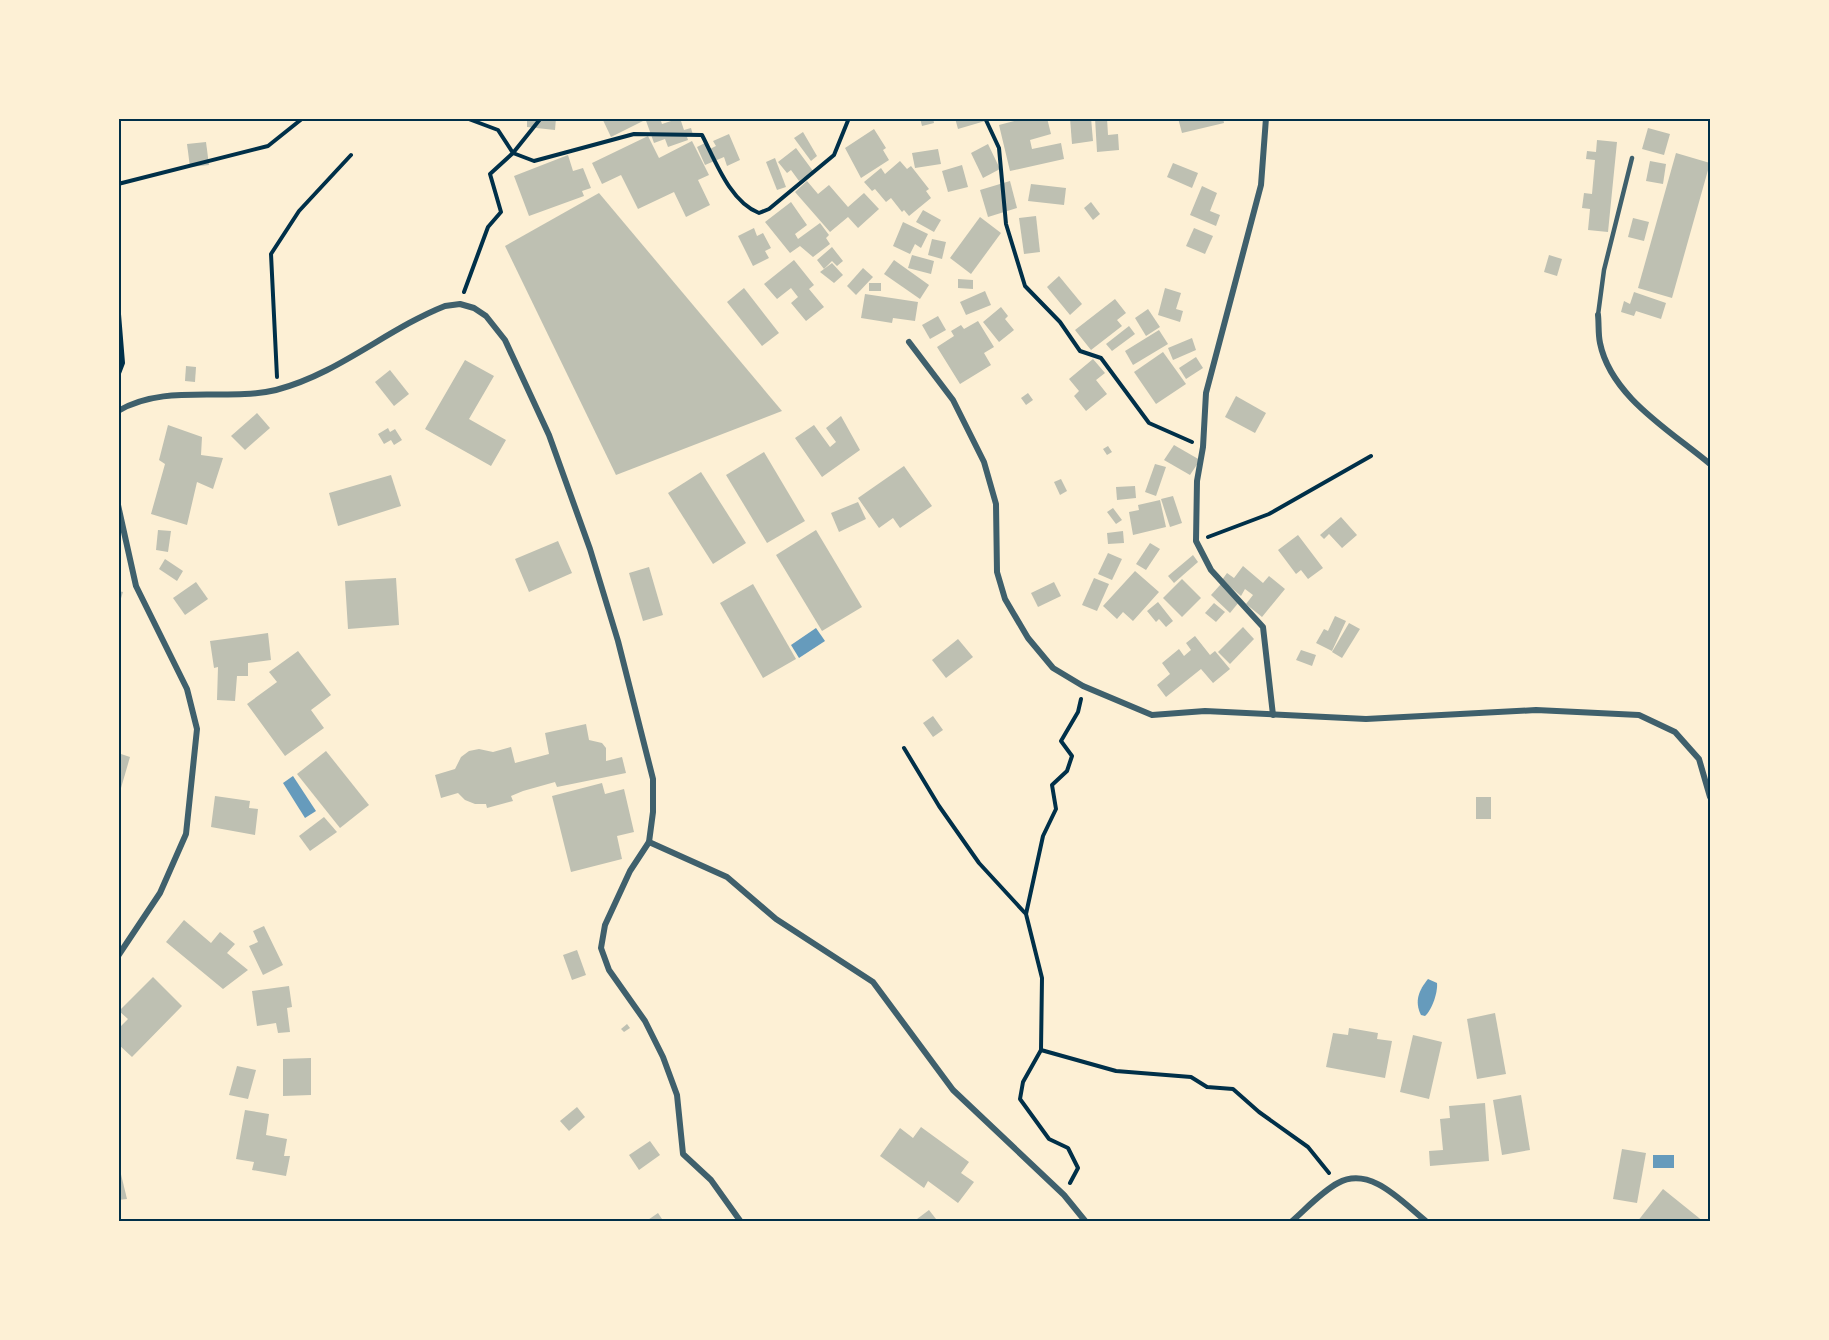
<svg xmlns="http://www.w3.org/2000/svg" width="1829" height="1340" font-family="'Open Sans',sans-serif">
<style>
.water{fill:#669bbc}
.building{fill:#bec0b2}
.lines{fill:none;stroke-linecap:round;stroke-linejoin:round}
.path{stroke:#003049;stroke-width:4}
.service{stroke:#3f606c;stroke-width:4.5}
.minor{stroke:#3f606c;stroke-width:6}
.neatline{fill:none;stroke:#003049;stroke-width:2}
</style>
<rect width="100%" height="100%" fill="#fdf0d5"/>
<!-- water -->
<g class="water">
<polygon points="816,628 825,641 799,658 791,645"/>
<polygon points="293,776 316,811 305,818 283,783"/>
<path d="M1428,979l9,4c1,9 -5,27 -12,33l-4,-1c-7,-14 -2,-25 7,-36z"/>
<rect x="1653" y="1155" width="21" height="13"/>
</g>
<!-- building -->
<g class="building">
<polygon points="527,118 556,118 555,130 527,127"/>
<polygon points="602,118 644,118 645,120 611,137"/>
<polygon points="645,118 660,118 662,124 680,118 684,130 691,128 693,135 687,137 688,140 668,147 665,139 654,143"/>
<polygon points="920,118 933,118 934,123 922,126"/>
<polygon points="955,118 992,118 992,119 958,129"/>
<polygon points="1026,118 1047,118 1051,134 1030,140 1032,149 1061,143 1064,159 1010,171 999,125"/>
<polygon points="1070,118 1091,118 1093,141 1072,144"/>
<polygon points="1095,118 1107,118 1108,135 1118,134 1119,150 1097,152"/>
<polygon points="1178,118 1223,118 1224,123 1182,133"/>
<polygon points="1648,128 1670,134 1664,155 1642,149"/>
<polygon points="874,129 886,148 883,150 889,160 861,178 845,148"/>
<polygon points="803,132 817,156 811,161 794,138"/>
<polygon points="729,134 740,160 727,166 724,157 705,165 697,147 705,143 708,150 716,146 713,141"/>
<polygon points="648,136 659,158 692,141 709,175 698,180 710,205 686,217 674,192 638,209 621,175 602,184 592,163"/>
<polygon points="1597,140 1617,142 1608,232 1588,230 1590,209 1582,208 1584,193 1592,194 1595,160 1586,159 1587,151 1596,152"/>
<polygon points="206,142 209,165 190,167 187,144"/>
<polygon points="988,144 1000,169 983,178 971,153"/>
<polygon points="796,148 813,171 799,181 791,170 787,173 778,162"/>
<polygon points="938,149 941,164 915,168 912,153"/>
<polygon points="1676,153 1710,163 1672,298 1638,288"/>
<polygon points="568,155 573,171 583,168 591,188 582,191 584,196 529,216 514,176"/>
<polygon points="775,158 786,187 777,190 766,162"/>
<polygon points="900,161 907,169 911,166 929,189 926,191 931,198 909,216 904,210 902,212 891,198 886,202 875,189 872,191 864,182 881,168 885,174"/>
<polygon points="1650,161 1666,164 1663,184 1646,181"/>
<polygon points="1173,163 1198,173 1192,188 1167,177"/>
<polygon points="962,165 968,187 948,192 942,171"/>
<polygon points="807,181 818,194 829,185 848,207 864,193 879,209 858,228 848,217 830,232 795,192"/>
<polygon points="1010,181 1017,208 988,217 980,190"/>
<polygon points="1031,184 1066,188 1064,205 1028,201"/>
<polygon points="1202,186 1217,193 1210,211 1220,215 1216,226 1190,215"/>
<polygon points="599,193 782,411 616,475 505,246"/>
<polygon points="791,202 807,225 795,234 798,239 820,223 829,235 826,238 830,244 813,257 800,246 790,253 765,222"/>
<polygon points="1091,202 1100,214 1093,220 1084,208"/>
<polygon points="923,210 941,220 934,232 916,222"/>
<polygon points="1036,216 1040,252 1024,254 1019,218"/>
<polygon points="980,217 1001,233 971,274 950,258"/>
<polygon points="1633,218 1649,222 1644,241 1628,237"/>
<polygon points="903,222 928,234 921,248 915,244 910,254 893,246"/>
<polygon points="754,228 757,236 763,233 771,248 765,251 769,258 753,266 738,236"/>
<polygon points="1194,228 1213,236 1205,254 1186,246"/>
<polygon points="932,239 946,242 942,259 928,255"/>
<polygon points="832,247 843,261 837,266 832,261 824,269 817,260"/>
<polygon points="912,255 934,261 931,274 908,268"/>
<polygon points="1549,255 1562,259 1557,276 1544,272"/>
<polygon points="794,260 814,285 809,289 824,307 806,321 791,303 798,297 791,288 777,299 764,284"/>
<polygon points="894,260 929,285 920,299 884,274"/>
<polygon points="832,263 843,275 834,283 820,272"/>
<polygon points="863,268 873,277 856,295 847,286"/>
<polygon points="1059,276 1082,304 1070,315 1047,287"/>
<polygon points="958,279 973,280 973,289 958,288"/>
<rect x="869" y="283" width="12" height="8"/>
<polygon points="744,288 779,333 762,346 727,302"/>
<polygon points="1165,288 1181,293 1176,309 1183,311 1180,322 1158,315"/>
<polygon points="985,291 991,305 966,315 960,302"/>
<polygon points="1634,292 1666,303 1661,319 1636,311 1634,316 1621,312 1624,301 1630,304"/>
<polygon points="865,294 918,302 915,321 893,318 892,323 861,318"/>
<polygon points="1115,299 1126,313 1117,320 1122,326 1091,350 1075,330"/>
<polygon points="1001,307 1008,316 1005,319 1014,330 999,342 983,322"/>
<polygon points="1148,309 1160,327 1146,336 1135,318"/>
<polygon points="938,316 946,330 930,339 922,325"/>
<polygon points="978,321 994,347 984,353 991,365 960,384 937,347 954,336 951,331 961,325 964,329"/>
<polygon points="1129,326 1135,334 1112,351 1106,344"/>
<polygon points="1159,330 1168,344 1133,365 1125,351"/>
<polygon points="1192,338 1196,350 1173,360 1168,348"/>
<polygon points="1163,352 1186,384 1156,404 1134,372"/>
<polygon points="1196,357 1203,368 1186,379 1179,368"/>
<polygon points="1093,359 1105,373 1096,380 1107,394 1086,411 1074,396 1079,391 1069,379"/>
<polygon points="465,360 494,376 469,419 506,440 491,466 425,429"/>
<polygon points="186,366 196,367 195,382 185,381"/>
<polygon points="390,370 409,394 394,406 375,382"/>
<polygon points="1028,393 1033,400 1026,405 1021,398"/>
<polygon points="1236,396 1266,413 1255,433 1225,417"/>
<polygon points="257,413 270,428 245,450 231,436"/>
<polygon points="841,416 860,450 822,477 795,438 814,425 830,447 836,442 826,428"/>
<polygon points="168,425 202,437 201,455 223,458 213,489 197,482 187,525 151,514 165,464 159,460"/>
<polygon points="388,428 390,432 395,429 402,440 394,445 391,440 384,444 378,434"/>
<polygon points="1174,445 1200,460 1190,475 1164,460"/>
<polygon points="1108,446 1112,452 1107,455 1103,449"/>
<polygon points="764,452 805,521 767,543 726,475"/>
<polygon points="1155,464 1166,467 1156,496 1145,492"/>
<polygon points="904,466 932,506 900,528 893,518 879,528 858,498"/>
<polygon points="701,472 746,543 713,564 668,493"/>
<polygon points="391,475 401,506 338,526 329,493"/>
<polygon points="1061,479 1067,491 1060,495 1054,482"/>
<polygon points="1135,486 1136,498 1117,500 1116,487"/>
<polygon points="1173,496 1182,523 1170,527 1161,499"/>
<polygon points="1160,500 1166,527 1133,535 1129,512 1139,510 1138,505"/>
<polygon points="858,502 866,519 839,532 831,513"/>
<polygon points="1113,508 1122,520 1116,524 1107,512"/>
<polygon points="1341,517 1357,535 1342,548 1329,534 1324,539 1320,535"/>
<polygon points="158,530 171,531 168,552 156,550"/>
<polygon points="816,530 862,607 822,631 776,555"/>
<polygon points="1123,531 1124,543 1108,544 1107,533"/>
<polygon points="1298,535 1323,568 1308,579 1301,570 1296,574 1278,550"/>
<polygon points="558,541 572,573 529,592 515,559"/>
<polygon points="1150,543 1160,549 1146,570 1136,564"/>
<polygon points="1108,553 1122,559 1112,580 1098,574"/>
<polygon points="1193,555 1198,562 1174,583 1168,576"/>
<polygon points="165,559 183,571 177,581 159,569"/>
<polygon points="1243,566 1263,583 1269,576 1285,589 1262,617 1246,604 1253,595 1245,589 1241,596 1222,580 1227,573 1234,578"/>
<polygon points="649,567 663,615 643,621 629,573"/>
<polygon points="1135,571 1159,592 1133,621 1123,612 1117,619 1103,606"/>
<polygon points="396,578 399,625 348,629 345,581"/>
<polygon points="1094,578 1109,584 1097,611 1082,605"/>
<polygon points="1182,579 1201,598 1182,617 1163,598"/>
<polygon points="196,582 208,599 185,615 173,598"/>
<polygon points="1054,582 1061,596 1038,607 1031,593"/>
<polygon points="753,584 796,659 763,678 720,603"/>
<polygon points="1221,584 1239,602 1230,613 1211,595"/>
<polygon points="118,591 123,592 119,605 118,605"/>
<polygon points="1158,602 1173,621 1166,627 1159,619 1156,622 1147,611"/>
<polygon points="1214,603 1225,612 1216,622 1205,613"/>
<polygon points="1335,616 1346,621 1332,651 1316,643 1324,629 1328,631"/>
<polygon points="1349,623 1360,629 1342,658 1332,652"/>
<polygon points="1243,627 1254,639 1230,664 1218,652"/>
<polygon points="268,633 271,660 248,663 248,676 237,676 235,701 217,700 218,667 214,668 210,641"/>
<polygon points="1195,636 1210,655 1215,651 1230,669 1213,683 1201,669 1166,697 1157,685 1170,674 1162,663 1179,649 1184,656 1191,650 1186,643"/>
<polygon points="958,639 973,657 946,678 932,660"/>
<polygon points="1301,650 1316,655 1312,666 1296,660"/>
<polygon points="298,651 331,695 311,710 324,728 285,756 247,704 277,682 269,672"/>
<polygon points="933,716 943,730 933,737 923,723"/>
<polygon points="586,724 589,740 602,743 606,748 606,761 622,757 626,773 557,787 555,782 523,791 511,796 513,801 487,808 486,804 475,804 465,800 458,793 441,798 435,775 455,769 461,757 469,751 479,749 493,752 511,747 515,763 549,754 545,733"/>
<polygon points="326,751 369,805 340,828 297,774"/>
<polygon points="118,753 130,757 119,795 118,795"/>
<polygon points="602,783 605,794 624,789 634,832 617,836 622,859 571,872 552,796"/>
<polygon points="215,796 250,801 249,808 258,809 255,835 211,827"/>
<rect x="1476" y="797" width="15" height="22"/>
<polygon points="324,817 337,832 310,851 299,836"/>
<polygon points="184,920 211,943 220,932 235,944 227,953 248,970 223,989 166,942"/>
<polygon points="264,926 283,965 263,975 249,946 258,942 253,931"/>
<polygon points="577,950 586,975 572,980 563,955"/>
<polygon points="153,977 182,1006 132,1057 118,1044 118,1029 128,1019 119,1011"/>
<polygon points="289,986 292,1007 287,1008 290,1032 278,1033 276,1023 257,1026 252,991"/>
<polygon points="1495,1013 1506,1074 1477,1079 1467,1019"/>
<polygon points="627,1024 630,1028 624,1032 621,1029"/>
<polygon points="1349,1028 1378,1033 1377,1039 1392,1041 1385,1078 1326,1067 1333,1033 1348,1035"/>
<polygon points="1413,1035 1442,1042 1429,1099 1400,1092"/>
<polygon points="311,1058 311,1095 283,1096 283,1059"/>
<polygon points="237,1066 256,1070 248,1099 229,1095"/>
<polygon points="1521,1095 1530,1150 1502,1155 1493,1100"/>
<polygon points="1485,1103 1489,1161 1430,1166 1429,1151 1443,1150 1440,1119 1450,1118 1449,1106"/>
<polygon points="577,1107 585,1117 569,1131 560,1121"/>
<polygon points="245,1110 269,1114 266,1135 287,1139 284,1156 290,1156 286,1176 252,1170 254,1162 236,1159"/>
<polygon points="921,1127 969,1162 961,1173 974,1182 958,1203 928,1181 924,1188 880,1156 900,1128 913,1138"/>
<polygon points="650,1141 660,1155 639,1170 629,1155"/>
<polygon points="1622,1149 1646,1153 1637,1203 1613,1199"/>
<polygon points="118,1162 127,1199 118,1200"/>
<polygon points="1663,1189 1704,1222 1637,1222"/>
<polygon points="929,1210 936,1219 919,1222 917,1219"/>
<polygon points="658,1213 664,1222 645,1222"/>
</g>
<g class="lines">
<!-- path -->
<g class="path">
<polyline points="466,118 498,130 513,153"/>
<polyline points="985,118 999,148 1006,224 1025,286 1060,322 1080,351 1101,358 1149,423 1192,442"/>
<path d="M513,153l21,8 100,-27 68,1c13,25 28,67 57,78l10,-4 65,-54 15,-37"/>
<polyline points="118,184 268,146 303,118"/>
<polyline points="464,292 488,227 501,212 490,174 513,153 541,118"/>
<polyline points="118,302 123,363 118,376"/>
<polyline points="277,377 271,254 299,211 351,155"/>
<polyline points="1208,537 1269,514 1371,456"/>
<polyline points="904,748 939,806 979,863 1025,913"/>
<polyline points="1041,1050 1116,1071 1191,1077 1207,1087 1233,1089 1259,1112 1308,1147 1329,1173"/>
<polyline points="1070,1183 1078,1168 1068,1148 1049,1139 1020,1099 1023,1082 1041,1050 1042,978 1026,914 1043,836 1056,809 1052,785 1067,771 1072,756 1061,741 1078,712 1081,699"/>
</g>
<!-- service -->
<polyline class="service" points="1598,315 1604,270 1632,158"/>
<!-- minor -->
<g class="minor">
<polyline points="1266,118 1261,185 1206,393 1203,447 1197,481 1196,541 1211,570 1263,627 1273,715"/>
<path d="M1598,315c1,9 0,19 2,28 11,54 71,88 110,121"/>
<polyline points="909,342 953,400 984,462 996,504 997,572 1005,599 1028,638 1053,668 1083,686 1152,715 1205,711 1366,719 1536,710 1639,715 1675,732 1699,759 1710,797"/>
<path d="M118,411c47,-28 107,-9 158,-21 62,-16 111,-61 169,-84l15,-2 14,4 12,8 19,24 44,95 41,114 28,92 35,138v33l-4,30 -19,29 -25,54 -4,23 8,22 36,51 18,36 14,38 6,59 28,26 30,42"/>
<polyline points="118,505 136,586 187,689 197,729 186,834 160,893 118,956"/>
<polyline points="649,842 727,877 776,919 873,982 953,1090 1064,1195 1086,1222"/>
<path d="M1291,1222c15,-13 30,-30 47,-39 33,-18 65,20 89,39"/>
</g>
</g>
<!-- border -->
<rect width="1829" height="1340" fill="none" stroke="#fdf0d5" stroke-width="240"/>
<rect x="120" y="120" width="1589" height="1100" class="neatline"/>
</svg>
